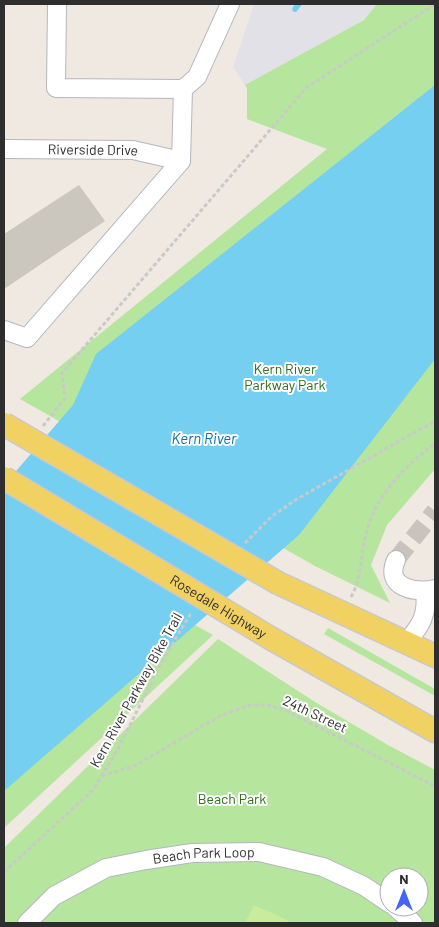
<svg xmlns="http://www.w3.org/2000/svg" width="439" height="927" font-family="Barlow,sans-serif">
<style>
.industrial{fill:#e3e1e8}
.green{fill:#b6e59e;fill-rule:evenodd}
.pitch{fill:#c9ec9a}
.water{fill:#75cff0}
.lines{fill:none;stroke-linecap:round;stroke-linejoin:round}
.stream{stroke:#75cff0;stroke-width:5.5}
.building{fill:#cbc7bf}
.minor-tunnel{stroke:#c8c4bd;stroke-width:18;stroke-dasharray:18 9;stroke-linecap:butt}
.minor-casing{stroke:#b4b7c1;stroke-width:20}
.major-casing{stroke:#c9c9c9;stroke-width:25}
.path{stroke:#c9c9c9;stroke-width:3;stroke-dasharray:4 2.5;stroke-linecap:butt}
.minor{stroke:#fff;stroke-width:18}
.major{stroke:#f2d163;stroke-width:22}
.major-bridge-casing{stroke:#c9c9c9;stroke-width:25;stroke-linecap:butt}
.major-bridge{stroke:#f2d163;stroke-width:22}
.labels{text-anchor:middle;stroke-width:4;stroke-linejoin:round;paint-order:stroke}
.street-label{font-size:14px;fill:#2e2e2e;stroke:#fff}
.park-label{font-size:14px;fill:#2c6e1b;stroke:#fff}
.water-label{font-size:15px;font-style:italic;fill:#0d6fa3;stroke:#fff}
</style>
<rect width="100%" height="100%" fill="#efe9e1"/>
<!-- industrial -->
<polygon class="industrial" points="254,4 377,4 364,20 245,85 233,67"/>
<!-- green -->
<g class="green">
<polygon points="377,4 435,4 435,469 387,525 371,565 390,603 315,566 20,399 327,149 247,119 247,88 245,85 364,20"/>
<polygon points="4,519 213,635 4,828"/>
<polygon points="328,628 435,689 435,696 324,634"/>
<path d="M218,639l97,63 73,43 47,25v153h-431v-75zM389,877h30v30h-30z"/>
</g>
<!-- pitch -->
<polygon class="pitch" points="254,905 279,916 292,923 245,923"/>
<!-- water -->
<polygon class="water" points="435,85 435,359 299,535 4,791 4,485 73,405 96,354"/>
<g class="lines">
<!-- stream -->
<polyline class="stream" points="295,9 299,4"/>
</g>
<!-- building -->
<polygon class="building" points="79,185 105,221 4,289 4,234"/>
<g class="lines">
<!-- minor-tunnel -->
<polyline class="minor-tunnel" points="396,560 435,511"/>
<defs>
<g id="minor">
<polyline points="57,4 56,88 183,89"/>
<path id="s1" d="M4,149l129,1 48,11"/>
<polyline points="4,330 27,338 181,161 183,89 197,77 230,4"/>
<path d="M396,560c-12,28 19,33 39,29"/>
<path d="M407,642c14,-17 21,-27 18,-51"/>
<polyline points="395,907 413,923"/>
<path id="s2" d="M27,923l27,-27 52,-28 40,-8 46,-7 67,-1 64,15 41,19 25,17"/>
</g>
<g id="major">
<polyline points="278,583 435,656"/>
<polyline points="272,639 435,731"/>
</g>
</defs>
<!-- minor casing -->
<use href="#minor" class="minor-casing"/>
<!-- major casing -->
<use href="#major" class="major-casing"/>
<!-- path -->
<g class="path">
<polyline points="43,426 65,398 62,373 306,88 435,4"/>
<polyline points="245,543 271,517 297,499 435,421"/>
<path d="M351,597c10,-17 10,-37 13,-56 9,-43 38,-72 71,-98"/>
<polyline points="102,776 134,766 220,716 250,705 267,705 285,710 435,786"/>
<polyline points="4,872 93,790 118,749 160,665 191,613"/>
</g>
<!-- minor -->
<use href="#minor" class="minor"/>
<!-- major -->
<use href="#major" class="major"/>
<defs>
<g id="major-bridge">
<polyline points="4,424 278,583"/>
<path id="s3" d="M4,478l268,161"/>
</g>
</defs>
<!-- major-bridge casing -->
<use href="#major-bridge" class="major-bridge-casing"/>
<!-- major-bridge -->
<use href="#major-bridge" class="major-bridge"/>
</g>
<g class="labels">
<!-- street labels -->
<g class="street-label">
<text dy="5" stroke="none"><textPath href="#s1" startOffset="89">Riverside Drive</textPath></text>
<text dy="5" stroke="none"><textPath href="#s3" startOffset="250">Rosedale Highway</textPath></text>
<text transform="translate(136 690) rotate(-61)" y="5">Kern River Parkway Bike Trail</text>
<text transform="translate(315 714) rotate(25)" y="5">24th Street</text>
<text dy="5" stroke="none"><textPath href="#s2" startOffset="196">Beach Park Loop</textPath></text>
</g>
<!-- park labels -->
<g class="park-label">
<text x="285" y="374">Kern River<tspan x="285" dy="16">Parkway Park</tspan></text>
<text x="232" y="804">Beach Park</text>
</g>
<!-- water labels -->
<g class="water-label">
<text x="204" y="444">Kern River</text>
</g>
</g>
<!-- border -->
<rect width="439" height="927" fill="none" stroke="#2e2e2e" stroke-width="10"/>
<!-- north arrow -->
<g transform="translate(404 892)"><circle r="24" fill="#ffffff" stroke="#ababab"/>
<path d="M0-4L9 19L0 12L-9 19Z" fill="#4264fb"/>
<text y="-8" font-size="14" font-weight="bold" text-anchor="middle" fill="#2e2e2e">N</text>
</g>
</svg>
